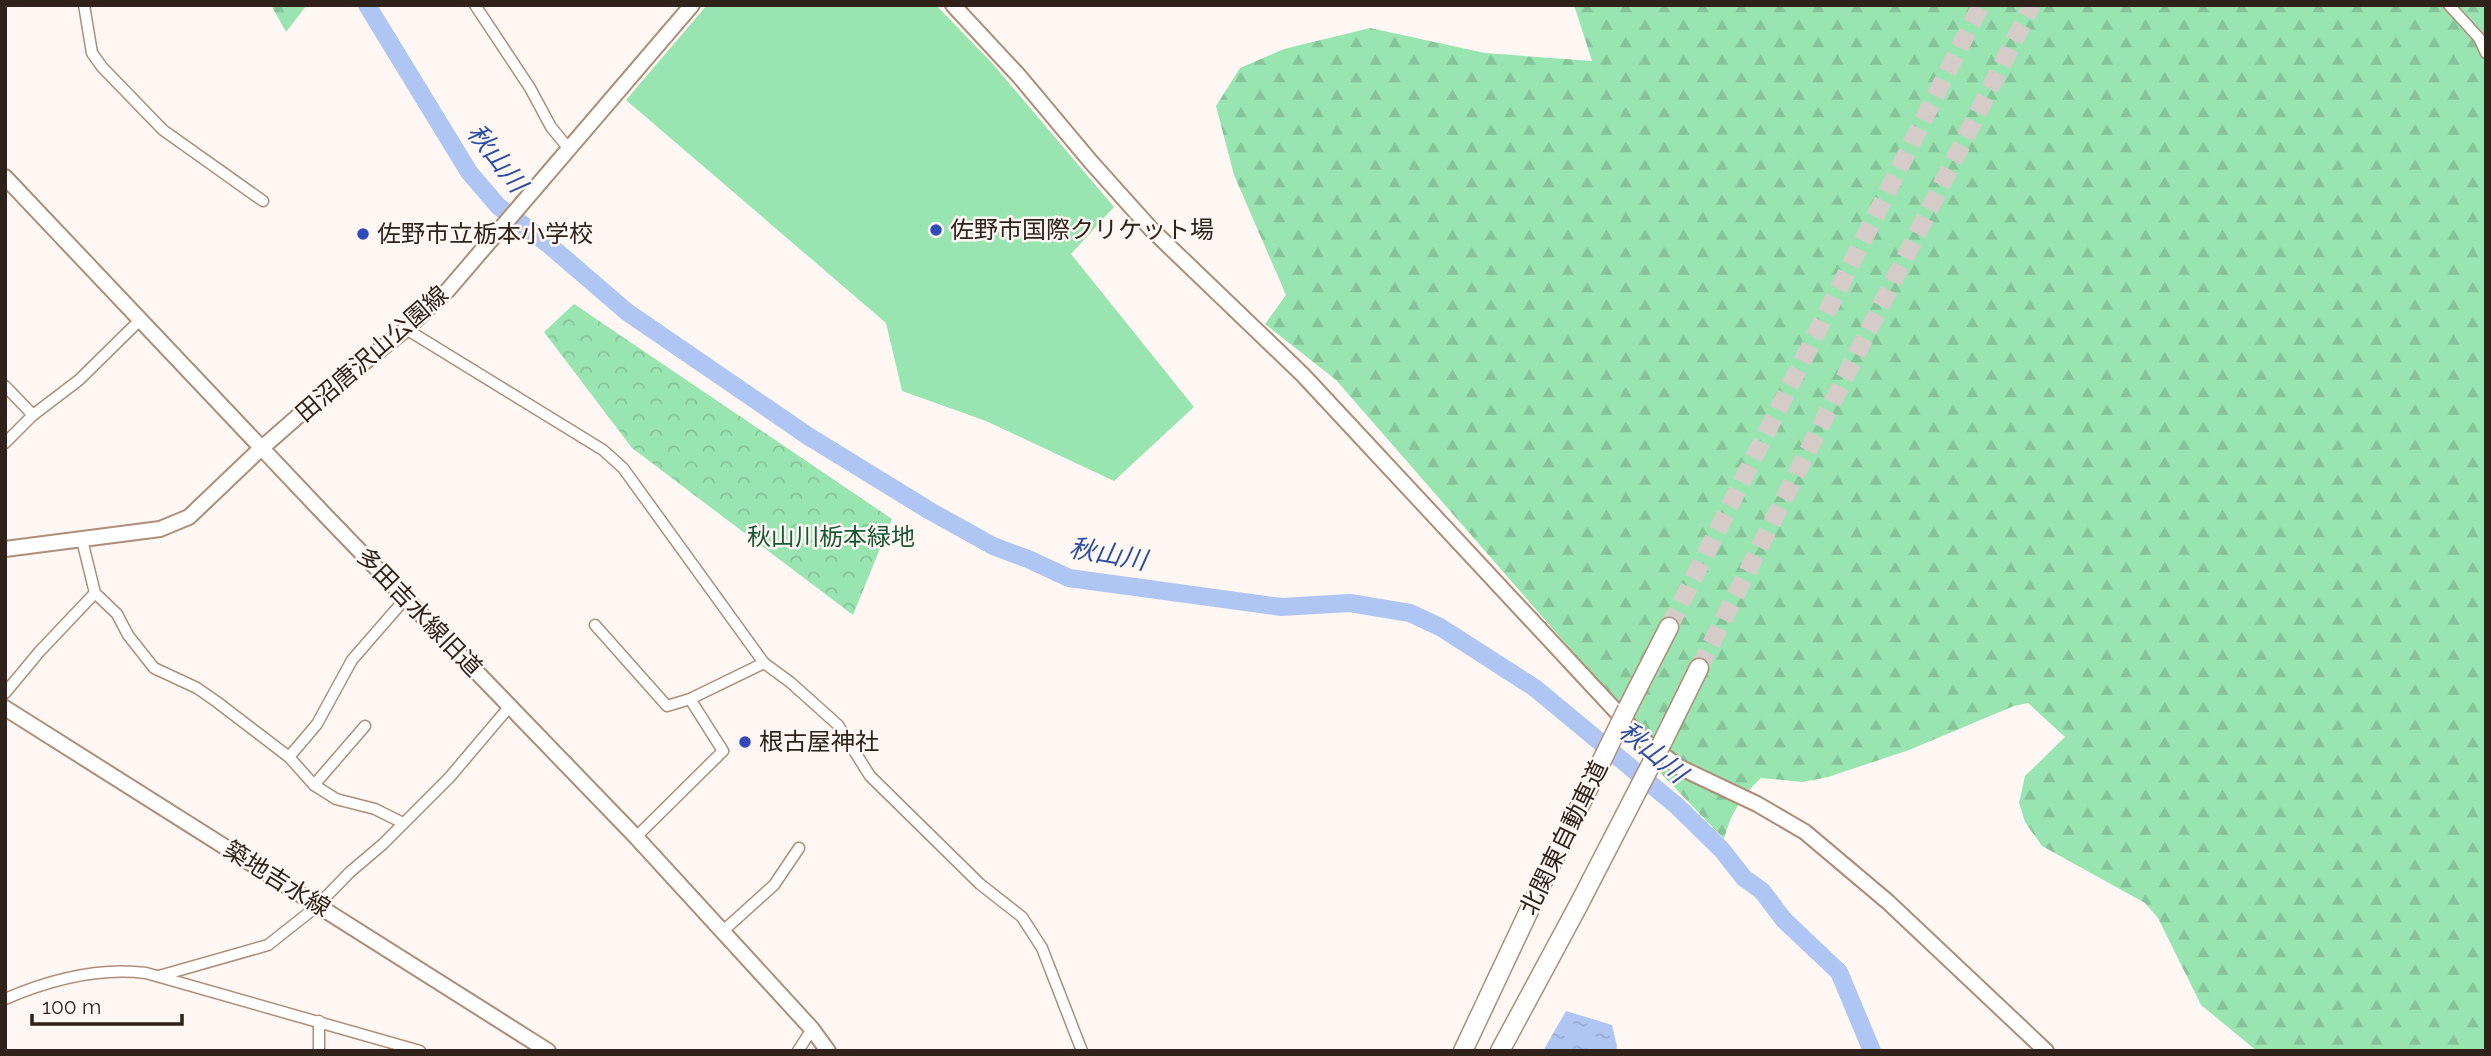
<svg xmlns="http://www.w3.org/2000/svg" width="2491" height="1056" font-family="Raleway,'Noto Sans JP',sans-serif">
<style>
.grass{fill:#99e5b2}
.forest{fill:url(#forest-firs)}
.park{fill:url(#park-crowns)}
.water{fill:url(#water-ripples)}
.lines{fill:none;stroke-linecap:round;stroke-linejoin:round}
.stream{stroke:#afc6f5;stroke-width:2.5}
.river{stroke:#afc6f5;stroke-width:18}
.highway-tunnel{stroke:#d5ccc8;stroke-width:18;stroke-dasharray:18 9;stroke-linecap:butt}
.street-casing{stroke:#ae8e79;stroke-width:13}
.secondary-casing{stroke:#ae8e79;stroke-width:18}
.highway-casing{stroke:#ae8e79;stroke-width:21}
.street{stroke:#fff;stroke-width:10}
.secondary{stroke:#fff;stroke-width:14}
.highway{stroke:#fff;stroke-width:18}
.highway-bridge-casing{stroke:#ae8e79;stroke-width:21;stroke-linecap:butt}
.highway-bridge{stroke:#fff;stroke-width:18}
.poi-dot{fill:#304abb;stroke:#fef7f3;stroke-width:2.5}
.labels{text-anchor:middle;stroke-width:5;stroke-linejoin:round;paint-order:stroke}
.poi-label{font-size:24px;fill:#2f221a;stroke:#fef7f3;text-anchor:start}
.street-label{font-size:24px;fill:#2f221a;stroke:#fef7f3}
.park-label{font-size:24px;fill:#175834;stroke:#fef7f3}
.water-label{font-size:26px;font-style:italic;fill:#2a4da6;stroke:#fef7f3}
</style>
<defs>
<pattern id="forest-firs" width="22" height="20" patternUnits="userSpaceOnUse" patternTransform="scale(1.75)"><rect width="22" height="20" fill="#99e5b2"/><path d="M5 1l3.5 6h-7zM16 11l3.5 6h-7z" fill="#84c498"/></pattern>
<pattern id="park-crowns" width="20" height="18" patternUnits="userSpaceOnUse" patternTransform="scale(1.75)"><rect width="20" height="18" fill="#99e5b2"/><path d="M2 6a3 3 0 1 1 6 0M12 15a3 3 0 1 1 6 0" fill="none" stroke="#84c498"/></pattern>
<pattern id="water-ripples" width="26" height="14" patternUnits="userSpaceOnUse" patternTransform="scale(1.75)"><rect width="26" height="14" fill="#afc6f5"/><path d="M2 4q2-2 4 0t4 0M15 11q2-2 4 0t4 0" fill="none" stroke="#97aad1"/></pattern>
</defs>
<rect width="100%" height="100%" fill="#fef7f3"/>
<!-- grass -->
<polygon class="grass" points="707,5 936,5 992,63 1114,207 1071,254 1194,407 1114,481 986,421 902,391 886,323 626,100"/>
<!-- forest -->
<g class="forest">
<polygon points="271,5 307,5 286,32"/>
<path d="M1574,5h912v1046h-229l-56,-46 -43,-87 -13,-15 -103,-57 -17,-24 -6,-19 6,-27 40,-39 -37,-34 -14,3 -105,44 -81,27 -25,5 -42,-4c-19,18 -31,36 -37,61l-72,-75 -24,-29 -55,-83 -237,-272 -71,-56 21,-29 -52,-120 -18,-69 24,-38 44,-19 86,-21 115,25 107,8z"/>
</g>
<!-- park -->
<polygon class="park" points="574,304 892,519 853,615 632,448 544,332"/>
<!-- water -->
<polygon class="water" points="1566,1011 1612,1025 1617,1046 1616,1051 1543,1051"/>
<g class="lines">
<!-- stream -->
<polyline class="stream" points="5,1048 8,1051"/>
<!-- river -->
<polyline class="river" points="367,5 469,172 498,206 548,244 627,312 808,436 930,511 993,546 1028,559 1069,578 1281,607 1350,603 1410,613 1440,627 1535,688 1677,806 1722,850 1744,878 1762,891 1784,920 1839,972 1872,1051"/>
<!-- highway-tunnel -->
<g class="highway-tunnel">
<polyline points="1669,627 1981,5"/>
<polyline points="1699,668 2032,5"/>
</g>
<defs>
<g id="street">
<polyline points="84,5 92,53 102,67 163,130 263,201"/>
<polyline points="475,5 530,88 551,127 569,149"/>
<polyline points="2449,5 2479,38 2486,53"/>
<polyline points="406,329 603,450 623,468 764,663 790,682 838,725 870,776 980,884 1022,917 1042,948 1082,1051"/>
<polyline points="5,386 33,415"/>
<polyline points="5,443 33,415 79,380 141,319"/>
<polyline points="82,540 95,593 117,614 128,635 154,668 197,688 217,702 289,757 314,785 336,799 375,809 403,823"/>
<polyline points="595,625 667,706 690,699 764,663"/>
<polyline points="5,693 40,651 95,593"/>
<polyline points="289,757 317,724 352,660 405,599"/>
<polyline points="314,785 365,726"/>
<polyline points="636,837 723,751 690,699"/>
<polyline points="723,931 774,885 799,848"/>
<polyline points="159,976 268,945 316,907 350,872 383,844 449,778 510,706"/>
<path d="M5,999c44,-19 93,-32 141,-26l274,78"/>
<polyline points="319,1051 319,1021"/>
<polyline points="798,1051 812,1029"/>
</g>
<g id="secondary">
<polyline points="953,5 1019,76 1091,162 1152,230 1303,375 1642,739 1679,767 1757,804 1805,832 1888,902 2046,1051"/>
<polyline points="5,177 325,515 636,837 812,1029 828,1051"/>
<polyline points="5,549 160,529 189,517 255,454 313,403 406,329 448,290 692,5"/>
<polyline points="5,708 548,1051"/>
</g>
<g id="highway">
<polyline points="1627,709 1669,627"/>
<polyline points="1662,743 1699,668"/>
<polyline points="1463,1051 1543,881"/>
<polyline points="1500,1051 1578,906"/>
</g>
</defs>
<!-- street casing -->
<use href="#street" class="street-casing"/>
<!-- secondary casing -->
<use href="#secondary" class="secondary-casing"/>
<!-- highway casing -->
<use href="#highway" class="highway-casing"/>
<!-- street -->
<use href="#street" class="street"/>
<!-- secondary -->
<use href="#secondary" class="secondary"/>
<!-- highway -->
<use href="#highway" class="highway"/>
<defs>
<g id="highway-bridge">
<polyline points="1543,881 1627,709"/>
<polyline points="1578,906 1662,743"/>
</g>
</defs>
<!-- highway-bridge casing -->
<use href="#highway-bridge" class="highway-bridge-casing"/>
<!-- highway-bridge -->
<use href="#highway-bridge" class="highway-bridge"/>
</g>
<!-- markers -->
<g class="poi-dot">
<circle cx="936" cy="230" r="7"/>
<circle cx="363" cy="234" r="7"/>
<circle cx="745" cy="742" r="7"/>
</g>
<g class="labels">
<!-- poi labels -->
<g class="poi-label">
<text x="950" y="238">佐野市国際クリケット場</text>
<text x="377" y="242">佐野市立栃本小学校</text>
<text x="759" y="750">根古屋神社</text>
</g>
<!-- street labels -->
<g class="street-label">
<text transform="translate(372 354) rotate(-41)" y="8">田沼唐沢山公園線</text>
<text transform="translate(419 612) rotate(46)" y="8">多田吉水線旧道</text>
<text transform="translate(1564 838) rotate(-64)" y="8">北関東自動車道</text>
<text transform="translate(277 879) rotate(32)" y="8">築地吉水線</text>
</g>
<!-- park labels -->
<g class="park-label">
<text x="831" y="545">秋山川栃本緑地</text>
</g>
<!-- water labels -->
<g class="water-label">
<text transform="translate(497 158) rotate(52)" y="9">秋山川</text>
<text transform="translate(1108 554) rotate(10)" y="9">秋山川</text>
<text transform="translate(1653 752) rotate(40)" y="9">秋山川</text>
</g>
</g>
<!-- border -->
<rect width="2491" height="1056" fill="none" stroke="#2f221a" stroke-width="14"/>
<!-- scale -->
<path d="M32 1014v10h150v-10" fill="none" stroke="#2f221a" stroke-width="3.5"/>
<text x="42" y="1014" font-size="21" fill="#2f221a" stroke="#fef7f3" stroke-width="5" paint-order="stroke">100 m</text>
</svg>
